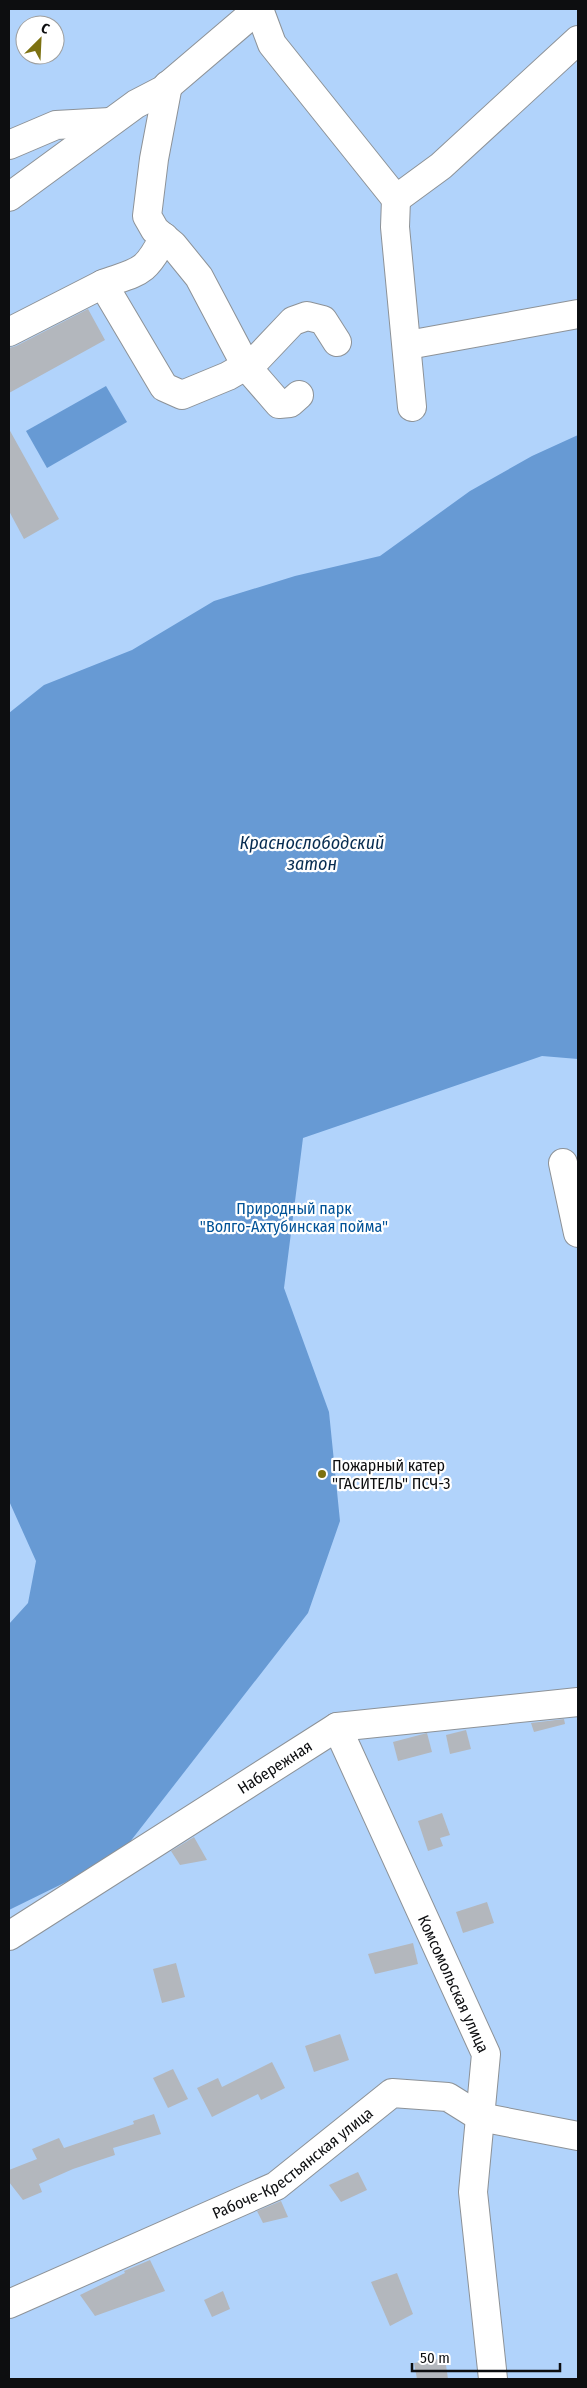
<svg xmlns="http://www.w3.org/2000/svg" width="587" height="2388" font-family="'Fira Sans Condensed',sans-serif">
<style>
.green{fill:#b1d3fb;fill-rule:evenodd}
.water{fill:#679ad4}
.building{fill:#b3b7bd}
.lines{fill:none;stroke-linecap:round;stroke-linejoin:round}
.minor-casing{stroke:#8d9297;stroke-width:30}
.minor{stroke:#fff;stroke-width:28}
.poi-dot{fill:#7c7111;stroke:#fff;stroke-width:2}
.labels{text-anchor:middle;stroke-width:4.5;stroke-linejoin:round;paint-order:stroke}
.park-label{font-size:16px;fill:#005297;stroke:#fff}
.poi-label{font-size:16px;fill:#0d0e10;stroke:#fff;text-anchor:start}
.street-label{font-size:16px;fill:#0d0e10;stroke:#fff}
.water-label{font-size:18px;font-style:italic;fill:#062c51;stroke:#fff}
</style>
<rect width="100%" height="100%" fill="#e0e5eb"/>
<!-- green -->
<path class="green" d="M9,9h569v2370h-569zM25,25h30v30h-30z"/>
<!-- water -->
<g class="water">
<polygon points="106,386 127,422 47,468 26,431"/>
<polygon points="578,435 578,1059 542,1056 303,1138 284,1288 329,1412 340,1521 308,1613 119,1856 9,1910 9,1624 28,1603 36,1561 9,1501 9,713 44,685 132,650 214,601 295,576 380,556 470,491 532,456"/>
</g>
<!-- building -->
<g class="building">
<polygon points="88,309 105,340 9,393 9,348 16,346"/>
<polygon points="9,429 59,519 24,539 9,511"/>
<polygon points="564,1719 565,1724 534,1732 531,1723"/>
<polygon points="466,1730 471,1749 450,1754 446,1735"/>
<polygon points="427,1733 432,1752 398,1761 393,1742"/>
<polygon points="442,1813 450,1835 440,1838 443,1846 428,1851 418,1821"/>
<polygon points="194,1837 207,1860 180,1865 171,1851"/>
<polygon points="487,1902 494,1923 463,1933 456,1912"/>
<polygon points="413,1943 418,1964 375,1974 368,1954"/>
<polygon points="176,1963 185,1997 162,2003 153,1969"/>
<polygon points="340,2034 349,2060 314,2072 305,2046"/>
<polygon points="272,2062 285,2088 261,2100 258,2094 212,2117 197,2088 218,2078 222,2087"/>
<polygon points="173,2069 188,2099 168,2108 153,2078"/>
<polygon points="154,2114 161,2134 113,2148 115,2155 73,2169 39,2184 42,2192 23,2200 9,2182 9,2170 37,2159 32,2149 59,2138 64,2148 134,2124 133,2121"/>
<polygon points="358,2172 367,2190 341,2202 329,2185"/>
<polygon points="281,2201 288,2217 263,2223 257,2211"/>
<polygon points="150,2260 165,2291 95,2316 80,2295 125,2273 124,2271"/>
<polygon points="397,2273 413,2314 390,2326 371,2282"/>
<polygon points="223,2291 230,2309 212,2317 204,2300"/>
<polygon points="445,2358 448,2379 417,2379 414,2363"/>
</g>
<g class="lines">
<defs>
<g id="minor">
<polyline points="259,9 272,44 396,199 441,166 578,40"/>
<polyline points="168,85 154,159 147,216 155,230 173,245 199,277 246,366 279,404 290,403 299,395"/>
<polyline points="9,145 56,125 110,122"/>
<polyline points="9,197 136,104 163,90 258,9"/>
<polyline points="396,199 395,227 412,407"/>
<path d="M103,284c37,-13 42,-10 61,-47"/>
<polyline points="9,332 103,284 164,387 182,395 228,376 256,360 293,321 307,316 323,320 337,342"/>
<polyline points="408,345 578,314"/>
<polyline points="563,1163 578,1233"/>
<path id="s1" d="M337,1727l149,327 -13,138 20,187"/>
<path id="s2" d="M9,1936l328,-209 241,-25"/>
<path id="s3" d="M9,2304l267,-118 116,-93 56,4 32,20 98,19"/>
</g>
</defs>
<!-- minor casing -->
<use href="#minor" class="minor-casing"/>
<!-- minor -->
<use href="#minor" class="minor"/>
</g>
<!-- markers -->
<circle class="poi-dot" cx="322" cy="1474" r="5"/>
<g class="labels">
<!-- park labels -->
<g class="park-label">
<text x="294" y="1214">Природный парк<tspan x="294" dy="18">"Волго-Ахтубинская пойма"</tspan></text>
</g>
<!-- poi labels -->
<g class="poi-label">
<text x="332" y="1471">Пожарный катер<tspan x="332" dy="18">"ГАСИТЕЛЬ" ПСЧ-3</tspan></text>
</g>
<!-- street labels -->
<g class="street-label">
<text dy="6" stroke="none"><textPath href="#s2" startOffset="315">Набережная</textPath></text>
<text dy="6" stroke="none"><textPath href="#s1" startOffset="282">Комсомольская улица</textPath></text>
<text dy="6" stroke="none"><textPath href="#s3" startOffset="318">Рабоче-Крестьянская улица</textPath></text>
</g>
<!-- water labels -->
<g class="water-label">
<text x="312" y="849">Краснослободский<tspan x="312" dy="21">затон</tspan></text>
</g>
</g>
<!-- border -->
<rect width="587" height="2388" fill="none" stroke="#0d0e10" stroke-width="20"/>
<!-- north arrow -->
<g transform="translate(40 40) rotate(24)"><circle r="24" fill="#ffffff" stroke="#9e9f9f"/>
<path d="M0-4L9 19L0 12L-9 19Z" fill="#7c7111"/>
<text y="-8" font-size="14" font-weight="bold" text-anchor="middle" fill="#0d0e10">С</text>
</g>
<!-- scale -->
<path d="M412 2363v8h148v-8" fill="none" stroke="#0d0e10" stroke-width="2.5"/>
<text x="420" y="2363" font-size="15" fill="#0d0e10" stroke="#ffffff" stroke-width="4" paint-order="stroke">50 m</text>
</svg>
